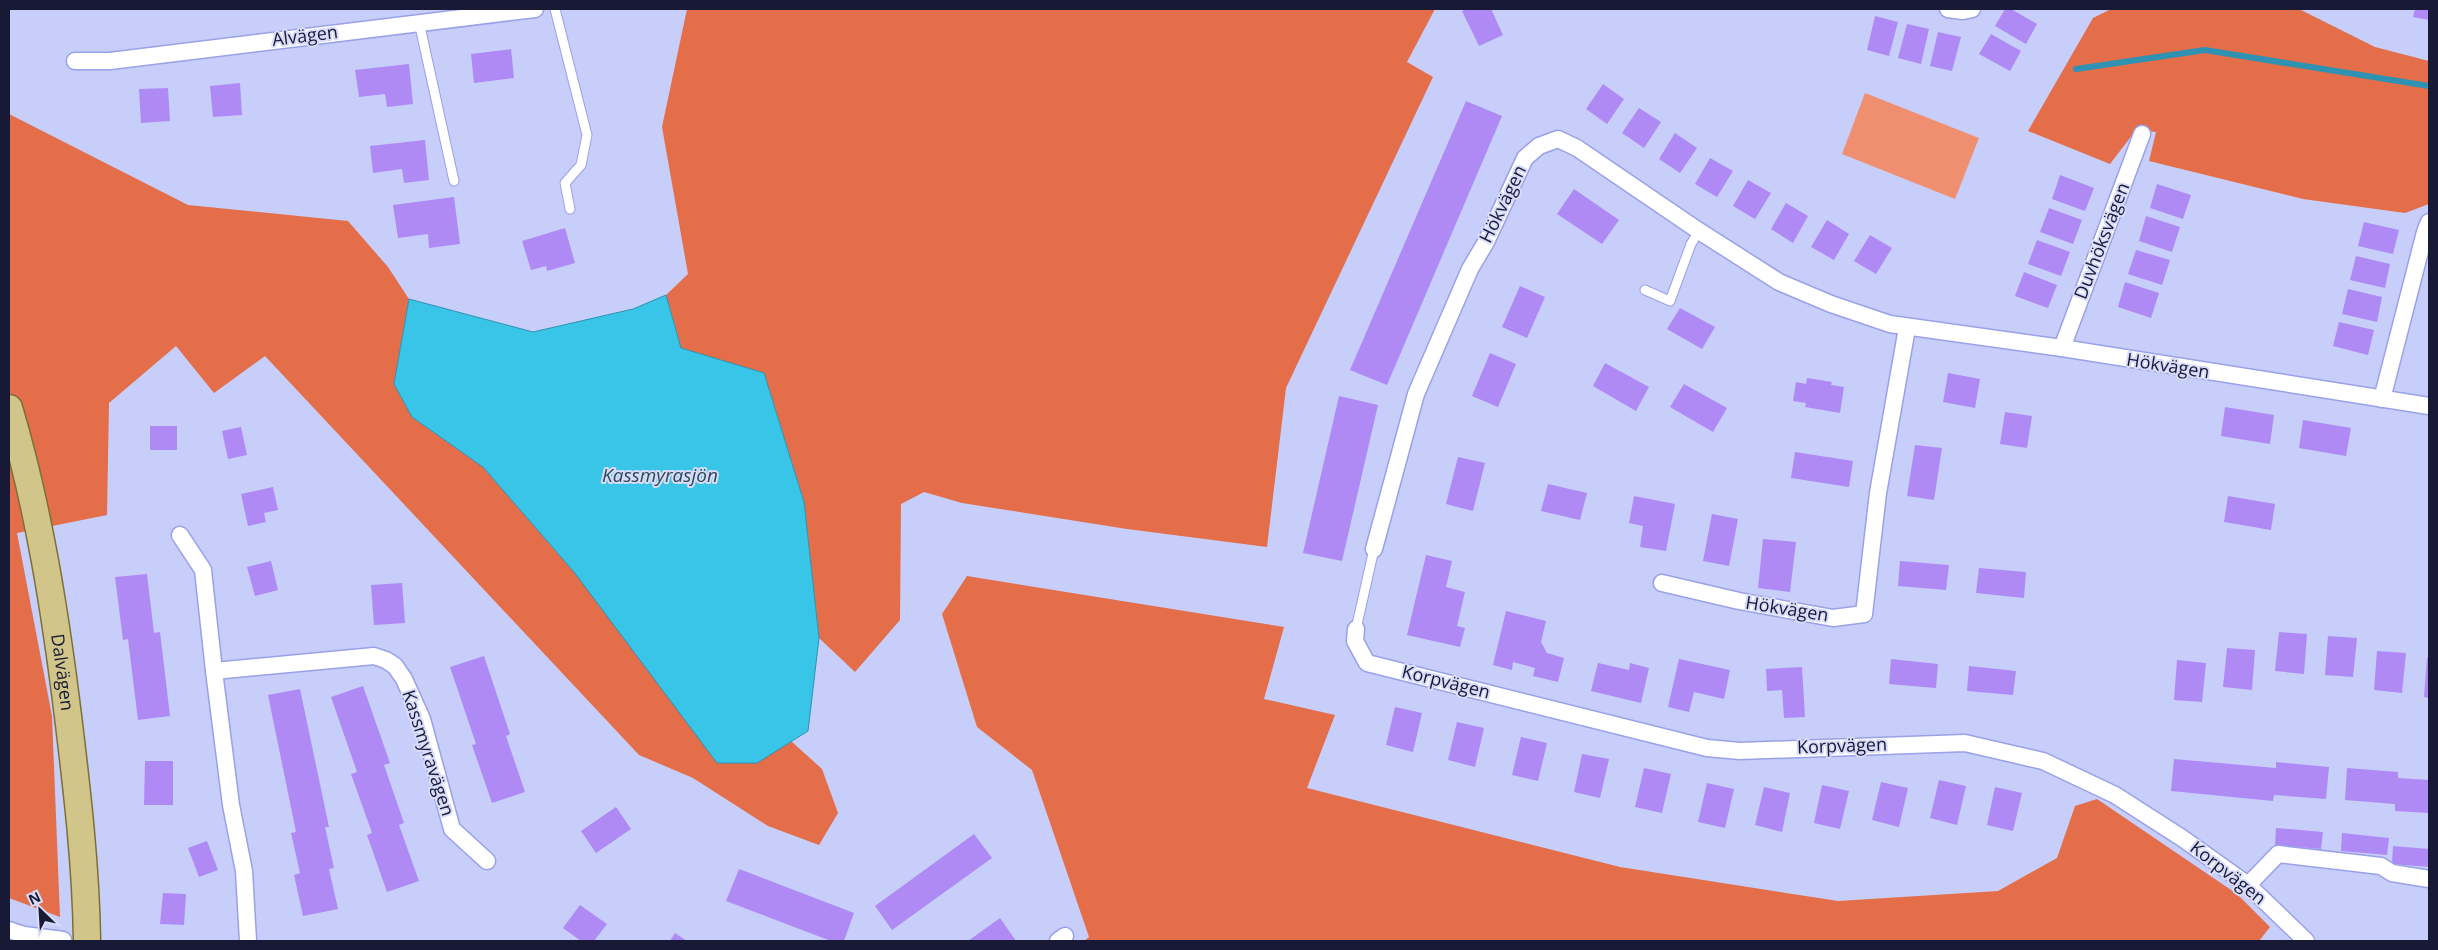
<svg xmlns="http://www.w3.org/2000/svg" width="2438" height="950" font-family="'Open Sans',sans-serif">
<style>
.green{fill:#f08f70}
.forest{fill:#e36e49}
.water{fill:#39c5e7;stroke:#2f92b2}
.lines{fill:none;stroke-linecap:round;stroke-linejoin:round}
.stream{stroke:#2f92b2;stroke-width:6}
.building{fill:#af8af5}
.service-casing{stroke:#99a1e8;stroke-width:11}
.minor-casing{stroke:#99a1e8;stroke-width:19}
.primary-casing{stroke:#7c7038;stroke-width:29}
.service{stroke:#fff;stroke-width:9}
.minor{stroke:#fff;stroke-width:16}
.primary{stroke:#d1c589;stroke-width:26}
.labels{text-anchor:middle;stroke-width:4;stroke-linejoin:round;paint-order:stroke}
.street-label{font-size:18px;fill:#181a35;stroke:#d8dcfa}
.water-label{font-size:19px;font-style:italic;fill:#2c4951;stroke:#d8dcfa}
</style>
<rect width="100%" height="100%" fill="#c7cefa"/>
<!-- green -->
<polygon class="green" points="1865,93 1979,138 1955,199 1842,154"/>
<!-- forest -->
<g class="forest">
<polygon points="687,9 1435,9 1407,62 1433,77 1286,388 1267,547 1127,529 962,503 924,492 901,504 900,620 855,672 819,638 804,502 764,373 681,348 666,295 688,274 662,127"/>
<polygon points="2111,9 2299,9 2375,47 2429,61 2429,204 2405,213 2303,199 2149,161 2156,132 2136,130 2110,164 2028,131 2093,18"/>
<polygon points="9,114 188,205 348,221 388,267 409,299 394,384 412,417 483,467 574,572 757,763 791,741 822,769 838,813 819,845 768,826 693,778 639,755 265,356 214,393 176,346 109,403 107,515 17,533 52,716 60,917 9,898"/>
<polygon points="967,576 1284,627 1264,699 1335,715 1307,788 1620,867 1838,901 1998,891 2057,858 2075,806 2097,799 2237,894 2270,927 2259,941 1084,941 1089,937 1032,770 977,727 942,614"/>
</g>
<!-- water -->
<polygon class="water" points="666,295 681,348 764,373 804,502 819,638 808,731 757,763 717,763 574,572 483,467 412,417 394,384 409,299 533,332 633,309"/>
<g class="lines">
<!-- stream -->
<polyline class="stream" points="2076,69 2205,50 2429,86"/>
</g>
<!-- building -->
<g class="building">
<polygon points="1467,9 1491,9 1503,35 1479,46 1462,11"/>
<polygon points="2005,9 2011,9 2037,24 2026,44 1995,26"/>
<polygon points="2415,9 2429,9 2429,20 2413,17"/>
<polygon points="1875,16 1898,22 1889,56 1867,50"/>
<polygon points="1907,24 1929,29 1921,64 1898,58"/>
<polygon points="1938,32 1961,37 1952,71 1930,66"/>
<polygon points="1991,34 2021,51 2010,71 1979,54"/>
<polygon points="511,49 514,78 474,83 471,54"/>
<polygon points="409,64 413,104 387,107 385,94 359,97 355,70"/>
<polygon points="240,83 242,115 213,117 210,86"/>
<polygon points="1603,84 1624,99 1607,124 1586,109"/>
<polygon points="168,88 170,121 141,123 139,89"/>
<polygon points="1466,101 1502,116 1387,385 1350,370"/>
<polygon points="1639,108 1661,122 1644,148 1622,133"/>
<polygon points="1675,133 1697,148 1680,173 1659,159"/>
<polygon points="425,140 429,180 404,183 402,169 373,173 370,146"/>
<polygon points="1710,158 1733,171 1717,197 1695,184"/>
<polygon points="2060,175 2094,188 2085,211 2052,199"/>
<polygon points="1748,180 1771,193 1755,219 1733,206"/>
<polygon points="2157,184 2191,195 2183,219 2150,208"/>
<polygon points="1574,189 1619,220 1602,244 1557,214"/>
<polygon points="454,197 460,244 429,248 428,234 398,238 393,205"/>
<polygon points="1786,203 1808,216 1793,243 1771,229"/>
<polygon points="2049,208 2082,220 2073,244 2040,232"/>
<polygon points="2146,216 2180,227 2172,252 2139,241"/>
<polygon points="1827,220 1849,234 1834,260 1811,247"/>
<polygon points="2364,222 2399,230 2393,254 2358,246"/>
<polygon points="565,228 575,263 547,271 546,266 531,270 522,241"/>
<polygon points="1870,235 1892,248 1876,274 1854,261"/>
<polygon points="2037,240 2070,252 2061,276 2028,264"/>
<polygon points="2136,250 2170,260 2162,285 2128,274"/>
<polygon points="2356,256 2390,264 2385,288 2350,280"/>
<polygon points="2024,272 2057,285 2048,308 2015,296"/>
<polygon points="2125,282 2159,293 2151,318 2118,307"/>
<polygon points="1520,286 1545,297 1527,338 1502,327"/>
<polygon points="2348,289 2382,297 2377,322 2342,314"/>
<polygon points="1680,308 1715,327 1702,349 1667,329"/>
<polygon points="2339,322 2374,330 2368,355 2333,346"/>
<polygon points="1490,353 1516,364 1498,407 1472,396"/>
<polygon points="1605,363 1649,387 1636,411 1593,386"/>
<polygon points="1948,373 1980,379 1975,408 1943,402"/>
<polygon points="1807,378 1832,382 1831,385 1844,387 1840,413 1805,407 1806,403 1793,401 1796,382 1806,384"/>
<polygon points="1684,384 1727,408 1713,432 1670,407"/>
<polygon points="1339,396 1378,405 1342,561 1303,553"/>
<polygon points="2225,407 2274,415 2270,444 2221,436"/>
<polygon points="2005,412 2032,416 2027,448 2000,444"/>
<polygon points="2303,420 2351,428 2346,456 2299,448"/>
<rect x="150" y="426" width="27" height="24"/>
<polygon points="241,427 247,455 228,459 222,431"/>
<polygon points="1915,445 1942,448 1934,500 1907,496"/>
<polygon points="1795,452 1853,461 1849,487 1791,478"/>
<polygon points="1458,457 1485,463 1473,511 1446,504"/>
<polygon points="1548,484 1587,493 1580,520 1541,511"/>
<polygon points="273,487 278,510 264,513 266,522 248,526 241,494"/>
<polygon points="1634,496 1675,504 1666,551 1640,547 1643,526 1629,523"/>
<polygon points="2228,496 2275,504 2271,530 2224,522"/>
<polygon points="1712,514 1738,519 1729,566 1703,561"/>
<polygon points="1763,539 1796,542 1790,592 1758,588"/>
<polygon points="1426,555 1452,561 1446,587 1465,592 1457,626 1465,628 1460,647 1407,635"/>
<polygon points="271,561 278,590 255,596 247,567"/>
<polygon points="1900,561 1949,565 1946,590 1898,586"/>
<polygon points="1979,568 2026,572 2024,598 1976,593"/>
<polygon points="147,574 154,633 160,632 170,716 138,720 128,639 123,640 115,577"/>
<polygon points="402,583 405,623 374,625 371,585"/>
<polygon points="1506,611 1546,621 1541,642 1547,653 1564,658 1558,682 1533,676 1535,668 1513,662 1512,670 1493,665"/>
<polygon points="2279,632 2307,634 2304,674 2275,671"/>
<polygon points="2328,636 2357,638 2353,677 2325,675"/>
<polygon points="2227,648 2255,650 2252,690 2223,687"/>
<polygon points="2377,651 2406,653 2402,693 2374,690"/>
<polygon points="484,656 510,734 506,736 525,792 492,803 472,745 476,744 450,667"/>
<polygon points="2427,658 2429,658 2429,698 2424,697"/>
<polygon points="1679,659 1730,670 1724,699 1694,692 1689,712 1668,707"/>
<polygon points="1891,659 1938,664 1936,688 1889,684"/>
<polygon points="2177,660 2206,663 2202,702 2174,700"/>
<polygon points="1598,663 1629,670 1630,663 1649,668 1641,703 1591,691"/>
<polygon points="1969,666 2016,671 2013,695 1967,691"/>
<polygon points="1802,667 1805,717 1784,718 1782,690 1767,691 1766,669"/>
<polygon points="363,686 390,763 384,765 404,823 399,825 419,881 387,892 367,835 372,833 351,774 357,772 331,697"/>
<polygon points="300,689 329,827 325,827 334,868 329,869 338,909 303,916 294,875 300,873 291,833 296,832 268,695"/>
<polygon points="1395,707 1422,713 1413,752 1386,745"/>
<polygon points="1457,722 1484,728 1475,767 1448,760"/>
<polygon points="1521,737 1547,743 1538,781 1512,775"/>
<polygon points="1582,754 1609,759 1600,798 1574,792"/>
<polygon points="2174,759 2276,768 2276,762 2329,767 2326,799 2274,795 2273,801 2171,791"/>
<polygon points="145,761 173,761 173,805 144,805"/>
<polygon points="1644,768 1671,774 1662,813 1635,807"/>
<polygon points="2347,768 2398,772 2398,778 2429,780 2429,813 2395,811 2395,804 2345,800"/>
<polygon points="1939,780 1966,786 1957,825 1930,818"/>
<polygon points="1881,782 1908,788 1899,827 1872,820"/>
<polygon points="1707,783 1734,789 1725,828 1698,822"/>
<polygon points="1822,785 1849,791 1840,829 1814,823"/>
<polygon points="1764,787 1790,793 1782,832 1755,825"/>
<polygon points="1995,787 2022,793 2013,831 1987,825"/>
<polygon points="616,807 631,829 596,853 581,831"/>
<polygon points="2276,828 2323,832 2321,849 2275,845"/>
<polygon points="2342,833 2389,838 2387,855 2341,851"/>
<polygon points="974,834 992,858 892,930 875,906"/>
<polygon points="207,841 218,870 199,877 188,848"/>
<polygon points="2393,846 2429,849 2429,867 2392,864"/>
<polygon points="739,869 854,913 844,941 831,941 726,901"/>
<polygon points="163,893 186,894 184,925 160,924"/>
<polygon points="580,905 607,924 594,941 581,941 563,928"/>
<polygon points="1000,918 1016,941 968,941"/>
<polygon points="675,933 687,941 670,941"/>
</g>
<g class="lines">
<defs>
<g id="service">
<polyline points="555,9 587,135 581,165 565,183 570,209"/>
<polyline points="419,22 454,181"/>
<polyline points="1645,290 1670,301 1691,244 1699,231"/>
<polyline points="1356,629 1374,549"/>
</g>
<g id="minor">
<polyline points="1948,9 1963,11 1972,9"/>
<polyline points="75,61 110,61 535,9"/>
<polyline points="2062,348 2142,134"/>
<polyline points="2382,399 2425,232 2429,222"/>
<polyline points="180,535 203,570 214,671"/>
<polyline points="1374,549 1416,394 1470,269 1486,242 1525,158 1539,146 1558,139 1577,148 1699,231 1779,282 1831,304 1890,324 2062,348 2429,406"/>
<polyline points="1662,583 1739,601 1833,618 1864,614 1878,493 1907,328"/>
<polyline points="1356,629 1355,641 1367,663 1707,748 1740,751 1965,743 2043,761 2115,795 2182,838 2248,885 2306,941"/>
<polyline points="2248,885 2278,854 2381,866 2392,873 2429,879"/>
<polyline points="9,930 24,935 63,940"/>
<polyline points="248,941 244,871 231,805 214,671 374,656 386,660 395,666 404,679 422,719 452,829 487,861"/>
<polyline points="1058,941 1065,936"/>
</g>
<g id="primary">
<path id="s1" d="M9,408c30,101 46,203 59,308 9,74 18,150 19,225"/>
</g>
</defs>
<!-- service casing -->
<use href="#service" class="service-casing"/>
<!-- minor casing -->
<use href="#minor" class="minor-casing"/>
<!-- primary casing -->
<use href="#primary" class="primary-casing"/>
<!-- service -->
<use href="#service" class="service"/>
<!-- minor -->
<use href="#minor" class="minor"/>
<!-- primary -->
<use href="#primary" class="primary"/>
</g>
<g class="labels">
<!-- street labels -->
<g class="street-label">
<text transform="translate(305 36) rotate(-7)" y="6">Alvägen</text>
<text transform="translate(1503 204) rotate(-64)" y="6">Hökvägen</text>
<text transform="translate(2102 241) rotate(-69)" y="6">Duvhöksvägen</text>
<text transform="translate(2168 366) rotate(9)" y="6">Hökvägen</text>
<text transform="translate(1787 609) rotate(9)" y="6">Hökvägen</text>
<text dy="6" stroke="none"><textPath href="#s1" startOffset="270">Dalvägen</textPath></text>
<text transform="translate(1446 682) rotate(14)" y="6">Korpvägen</text>
<text transform="translate(1842 746) rotate(-2)" y="6">Korpvägen</text>
<text transform="translate(428 753) rotate(72)" y="6">Kassmyravägen</text>
<text transform="translate(2228 873) rotate(38)" y="6">Korpvägen</text>
</g>
<!-- water labels -->
<g class="water-label">
<text x="660" y="482">Kassmyrasjön</text>
</g>
</g>
<!-- border -->
<rect width="2438" height="950" fill="none" stroke="#181a35" stroke-width="20"/>
<!-- north arrow -->
<g transform="translate(40 910) rotate(335)" stroke="#d8dcfa" stroke-width="4" paint-order="stroke">
<path d="M0-4L9 19L0 12L-9 19Z" fill="#181a35"/>
<text y="-8" font-size="14" font-weight="bold" text-anchor="middle" fill="#181a35">N</text>
</g>
</svg>
